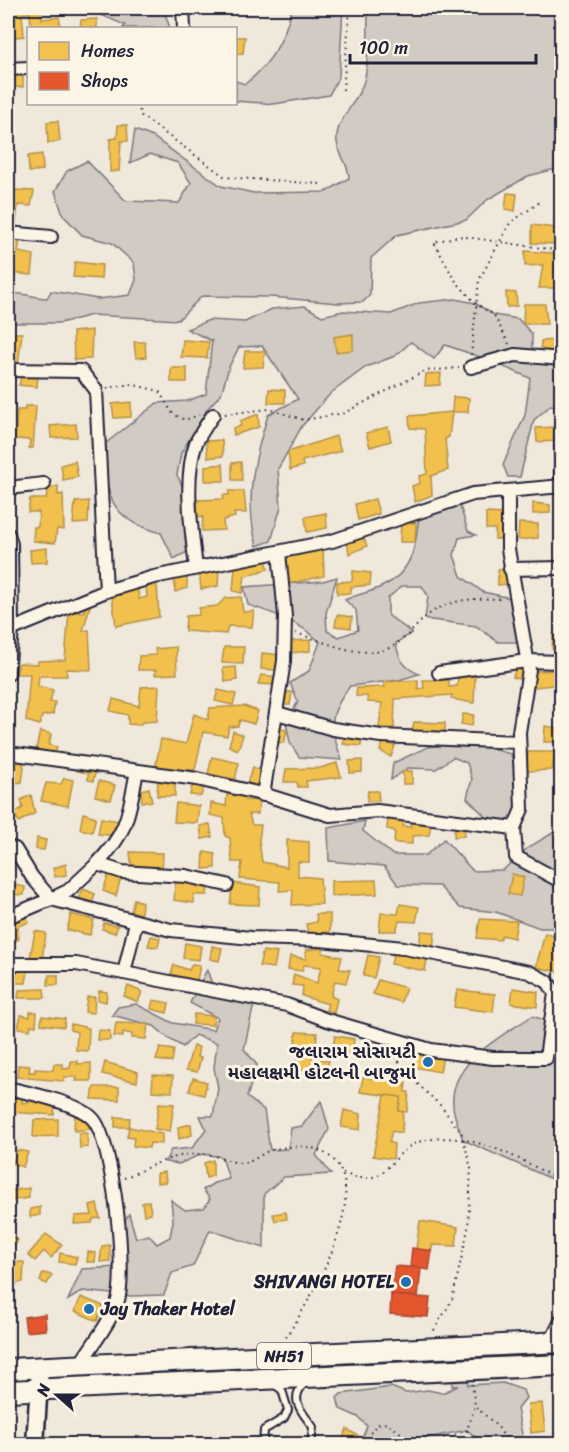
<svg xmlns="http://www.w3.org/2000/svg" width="569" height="1452" font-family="Sriracha,'Noto Sans Gujarati',sans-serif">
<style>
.green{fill:#d1cbc3;stroke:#7a767f;stroke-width:1.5}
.homes{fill:#f2c14e;stroke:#b49148;stroke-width:1.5}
.shops{fill:#e4572e;stroke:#aa4732;stroke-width:1.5}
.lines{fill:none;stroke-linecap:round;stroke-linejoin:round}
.service-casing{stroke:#22223b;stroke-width:10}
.minor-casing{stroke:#22223b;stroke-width:16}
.secondary-casing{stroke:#22223b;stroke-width:21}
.trunk-casing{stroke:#22223b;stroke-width:24}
.path{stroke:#22223b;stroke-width:2;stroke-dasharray:1.5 4.5;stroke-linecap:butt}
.service{stroke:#fcf5e5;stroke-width:6}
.minor{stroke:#fcf5e5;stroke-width:12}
.secondary{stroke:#fcf5e5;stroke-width:16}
.trunk{stroke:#fcf5e5;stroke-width:20}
.poi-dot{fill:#1f6fb2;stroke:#fcf5e5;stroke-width:2}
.labels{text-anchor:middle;stroke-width:6;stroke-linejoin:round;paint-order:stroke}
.shield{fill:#fcf5e5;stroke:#63616e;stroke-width:1.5}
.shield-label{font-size:16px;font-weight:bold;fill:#22223b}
.poi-label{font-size:18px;font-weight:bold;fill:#22223b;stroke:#fcf5e5;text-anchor:end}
</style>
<rect width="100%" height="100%" fill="#efe8db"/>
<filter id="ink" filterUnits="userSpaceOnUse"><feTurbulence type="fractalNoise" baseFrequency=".0167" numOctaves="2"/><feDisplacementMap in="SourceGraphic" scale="12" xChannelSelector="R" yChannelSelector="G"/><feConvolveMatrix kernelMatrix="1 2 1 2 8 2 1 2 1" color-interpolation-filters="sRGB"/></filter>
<g filter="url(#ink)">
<!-- green -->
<g class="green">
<polygon points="92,8 163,8 170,28 123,28 125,25 94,12"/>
<path d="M292,8h51l-4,68 -10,19 -55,9 -38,-3v-20l9,3c27,-21 39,-44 47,-76z"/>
<path d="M368,8h193l-1,160 -32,8 -41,24 -21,20 -69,15 -26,23 -1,37 -7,7 -25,1 -67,-6 -69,-1 -24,24 -86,-5 -32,8h-52v-29c11,-3 27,4 39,4l4,-7 47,8 32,-4 6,-15 -2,-17 -22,-20 -30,-8 -19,-20 -8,-24 12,-20 20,-10 39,40 53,2 12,-20 -13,-20 -28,-9 -20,9 5,-33 18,7 68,49 33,7 72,-1 23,-14c0,-18 -17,-28 -11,-48 3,-14 21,-31 26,-49 6,-19 3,-53 4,-73z"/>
<path d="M455,299l20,4 19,12 24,4 14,15v22l29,3v48l-10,-2 -17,15 -14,57h-12l-5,-12 22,-50 5,-37 -47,-20 -38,-13 -11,14 -23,-17 -16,14 -29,11 -35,26 -29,33 -24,43 3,38 -10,34 -14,5c-13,-45 -3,-87 11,-131l30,-16 -36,-53 -23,1 -10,20 -8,27 -13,14 -27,45 -4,22 10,21 2,55 -15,8 -13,-26c-54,-15 -56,-38 -55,-90l51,-40 30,-2 19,-7 6,-53 -25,-12 22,-9 36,2 27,-13 33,-3 17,10 21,-5 48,3 28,-11z"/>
<path d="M459,503l9,28 8,4 -17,3 -5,17 7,21 22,16 32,7 8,43h-25l-22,-16 -51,-7 3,-23 -6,-10h-20l-14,12v17l24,18 -16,10c2,15 8,25 23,31l-20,6 -49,6c-22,29 -21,39 -8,74l-43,-3 -9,-14 -4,-21 12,-20 -8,-19 19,-12 11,-29c-22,-21 -44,-28 -72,-37l-4,-18 79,-6 14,-4 -11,36 1,18 12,6 19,-7 -2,-20 -11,-10c12,-6 24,-7 36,-13 32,-14 36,-44 38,-75z"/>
<polygon points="466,742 511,754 521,797 514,828 488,819 467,798 472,779 467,763 453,757 436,769 408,768 391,780 393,763 428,747"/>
<polygon points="365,821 363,831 393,855 426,855 444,839 473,871 503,870 529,847 561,828 561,928 540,928 496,912 460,908 439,886 398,885 384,866 329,861 328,828"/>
<polygon points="207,970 217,998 254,1004 244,1049 257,1065 247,1097 264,1110 270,1150 288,1149 291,1128 302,1126 321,1101 329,1129 316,1155 331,1174 284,1177 264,1194 264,1248 210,1230 193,1266 172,1273 164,1295 131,1296 83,1291 68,1300 82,1269 119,1267 123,1222 129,1214 136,1238 149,1235 157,1244 170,1237 173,1221 171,1200 185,1210 204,1208 210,1199 203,1190 214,1183 229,1179 222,1157 202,1154 179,1164 165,1162 171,1150 192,1148 206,1129 200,1116 213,1116 218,1088 214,1068 217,1043 195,1035 183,1047 169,1039 154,1026 112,1015 118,1007 136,1004 173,1023 213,1030 218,1018 190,1003"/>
<path d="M532,1016l19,6 -2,15 12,3v143l-98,-43c-3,-11 -10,-24 -10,-35 -4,-43 49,-69 79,-89z"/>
<polygon points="467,1378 468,1385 503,1383 523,1390 526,1398 517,1409 524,1444 480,1444 479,1440 467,1430 422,1439 395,1435 380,1444 360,1444 367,1426 358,1417 340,1409 337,1398 341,1394 391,1387 406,1393 428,1390 442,1393 458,1386 452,1386 452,1379"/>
</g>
<!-- homes -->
<g class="homes">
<polygon points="8,8 41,8 42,19 59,17 61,28 31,28 30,13 22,14 24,36 8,38"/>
<polygon points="97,19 97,28 80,28 81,20"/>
<polygon points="236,37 245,37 243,53 236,54"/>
<polygon points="23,74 23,87 8,87 8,76"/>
<polygon points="58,121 60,141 48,143 47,122"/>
<polygon points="118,125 127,125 128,141 121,141 119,171 110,172 110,139 117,138"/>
<polygon points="42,154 43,170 29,172 28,156"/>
<polygon points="15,190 34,191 31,206 18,205 16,222 8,221 8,205 12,205"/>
<polygon points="507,193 517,194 515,211 505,209"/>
<polygon points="532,225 555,228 555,244 532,243"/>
<polygon points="8,238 20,239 18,252 34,255 32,275 8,273"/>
<polygon points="525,251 562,254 557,288 539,288 543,265 525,266"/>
<polygon points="75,262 102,265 101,279 73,277"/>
<polygon points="506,292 516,293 517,306 507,307"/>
<polygon points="524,304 545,304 547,324 523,324"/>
<polygon points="8,328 10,333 22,333 18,365 8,364"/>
<polygon points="92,330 91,359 74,360 73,332"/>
<polygon points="353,334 353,350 336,352 334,337"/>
<polygon points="183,340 209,342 207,358 181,357"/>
<polygon points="557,340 557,350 540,353 541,341"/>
<polygon points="134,342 145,342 146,357 136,358"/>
<polygon points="245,351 265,351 263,367 243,368"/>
<rect x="171" y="368" width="16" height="14"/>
<polygon points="22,373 38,374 37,387 19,385"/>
<polygon points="441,373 440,385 425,386 426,374"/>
<polygon points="269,389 285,390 285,403 268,403"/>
<polygon points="453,397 469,398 468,412 452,412"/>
<polygon points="131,402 131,417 114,418 112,404"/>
<polygon points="25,406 36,406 33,448 29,448 30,440 15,439 17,410 25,410"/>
<polygon points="452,412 449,437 445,439 448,470 431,476 432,495 415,502 412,486 420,483 419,476 427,474 425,429 410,428 409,416"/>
<polygon points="258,414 259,427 234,435 233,428 241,426 240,421"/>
<polygon points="76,424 77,437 51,438 50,426"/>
<polygon points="388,427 391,441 370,447 366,433"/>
<polygon points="557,427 557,441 537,442 536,428"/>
<polygon points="336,436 341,451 302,461 303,466 290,470 288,452"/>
<polygon points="222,440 223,456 208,458 206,441"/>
<polygon points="75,461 78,477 63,480 61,465"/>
<polygon points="241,462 242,480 232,480 232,463"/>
<polygon points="223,464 224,481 205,481 205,466"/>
<polygon points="58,486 58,495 63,494 64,530 57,529 55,543 33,541 34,527 38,527 39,512 28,512 30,499 46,499 48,489"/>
<polygon points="229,491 244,491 246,513 234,513 235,517 223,520 224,530 202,531 203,516 196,517 198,500 223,499 223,495 229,495"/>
<polygon points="375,499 379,514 358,520 355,504"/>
<polygon points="89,501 88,523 73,524 75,502"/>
<polygon points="533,503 550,505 550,513 533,514"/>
<polygon points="326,513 327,528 307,532 305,517"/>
<polygon points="486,513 504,514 503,539 495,539 495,529 486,529"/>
<polygon points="401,522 416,523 415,542 400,542"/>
<polygon points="519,523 538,524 538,538 518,540"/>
<polygon points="362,534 367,546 349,554 347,539"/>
<polygon points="323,547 324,576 287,584 285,554"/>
<polygon points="47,548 47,562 31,563 30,550"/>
<polygon points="266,558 268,569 245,576 242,593 233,591 235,567"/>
<polygon points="219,568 218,586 201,589 199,571"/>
<polygon points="508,569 507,584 498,585 498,570"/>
<polygon points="353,571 371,573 370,585 351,587 351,593 337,594 337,582 352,581"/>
<polygon points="174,575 187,575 187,588 175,592"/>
<polygon points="157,584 159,617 116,626 112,597 138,590 139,599 147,597 146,587"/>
<polygon points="241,597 243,612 254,611 252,627 228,626 226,634 185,631 186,616 199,615 199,608 217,606 226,598"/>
<polygon points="85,605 90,606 83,631 89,630 91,670 66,669 67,676 39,676 38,686 53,690 50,702 55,702 53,714 42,716 40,725 26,721 30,674 16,674 19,663 38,664 38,661 65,660 69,612 84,612"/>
<polygon points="337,615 352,617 351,628 335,626"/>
<polygon points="553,635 562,635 562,649 552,649"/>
<polygon points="310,640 310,651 290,653 289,641"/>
<polygon points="176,647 177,674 155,675 156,670 138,670 139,656 156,655 155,649"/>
<polygon points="224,647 244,647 243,664 222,663"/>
<polygon points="262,653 280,655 278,670 261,669"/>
<polygon points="236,667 237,680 225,682 223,668"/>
<polygon points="516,667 525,670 522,680 513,677"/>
<polygon points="562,670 561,684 535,687 533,671"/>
<polygon points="261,675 278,677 276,685 258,684"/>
<polygon points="475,676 474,703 451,699 452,695 395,699 394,728 379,728 382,703 368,702 367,696 356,696 357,688 385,687 383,682 418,680 418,689 424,688 423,680 449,680 449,687 457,686 458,677"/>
<polygon points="159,686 157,721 142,722 140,725 128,724 128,715 110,711 113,699 139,706 141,687"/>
<polygon points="218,690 236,694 233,705 215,701"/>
<polygon points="283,692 292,692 290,705 281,705"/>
<polygon points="244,706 258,711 254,724 240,720 238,726 229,727 227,736 203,732 195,770 155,769 161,739 186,744 194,714 208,720 210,708"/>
<polygon points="463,714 474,715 472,726 461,724"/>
<polygon points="414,722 445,723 445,737 411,735"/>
<polygon points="545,726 562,729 562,751 555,752 557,742 544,742"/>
<polygon points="278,728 287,730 284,743 276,742"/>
<polygon points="40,731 51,734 49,745 57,747 55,754 36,749"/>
<polygon points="233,731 243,735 238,750 229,746"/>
<polygon points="345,734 362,736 361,746 343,744"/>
<polygon points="384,741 395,746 391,757 380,751"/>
<polygon points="528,752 555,752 552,770 526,771"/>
<polygon points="8,757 22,758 24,768 22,782 9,784 11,797 8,798"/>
<polygon points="212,757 239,763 235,779 208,774"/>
<polygon points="362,760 362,772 350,773 349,761"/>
<polygon points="337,763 341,777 306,781 307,787 298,787 297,782 284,782 286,769 320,768"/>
<polygon points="79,765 96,771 93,781 88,780 88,773 77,771"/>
<polygon points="253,767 263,772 257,787 247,783"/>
<rect x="403" y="771" width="9" height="13"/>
<polygon points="64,778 73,780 68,806 41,801 46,783 61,784"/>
<polygon points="158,780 175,781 175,796 157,796"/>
<polygon points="99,781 115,785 111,800 95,796"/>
<polygon points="192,786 204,787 201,796 190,795"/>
<polygon points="149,788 152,802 142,802 141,790"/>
<polygon points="368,791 378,791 379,801 367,801"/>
<polygon points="31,795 35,813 19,822 17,818 8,823 8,807 11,805 15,812 23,808 21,800"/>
<polygon points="227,795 245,795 245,800 259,801 258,814 249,814 252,825 261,825 259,840 262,862 287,867 287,840 309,842 309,862 298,862 298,876 320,878 322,904 292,905 293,890 279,891 280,882 240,879 242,862 232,862 230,838 225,836 224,818 210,815 211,803 226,806"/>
<polygon points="176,803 199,806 197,823 174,822"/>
<polygon points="83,813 96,817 92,832 80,829"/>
<polygon points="101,818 120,821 117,836 98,834"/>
<polygon points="388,818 403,820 403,826 411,827 411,820 431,823 429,835 412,836 412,844 394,843 395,831 387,829"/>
<polygon points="210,824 212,837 202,839 200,826"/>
<polygon points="455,826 465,827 464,836 454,837"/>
<polygon points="37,838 46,840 44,850 36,849"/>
<polygon points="130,852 163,853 162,870 132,870"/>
<polygon points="204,852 215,854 215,868 203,869"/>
<polygon points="66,864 66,875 55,877 53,868"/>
<polygon points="109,873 121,877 116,896 103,891"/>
<polygon points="512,874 524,877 520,896 508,894"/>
<polygon points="176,878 208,884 207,895 194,895 194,903 174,900"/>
<polygon points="376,880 377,894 331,896 331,881"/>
<polygon points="233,883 260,887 259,905 230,904"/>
<polygon points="10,884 25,887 24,895 10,894"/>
<polygon points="83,889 95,894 92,903 79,898"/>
<polygon points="134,899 142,902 141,914 131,911"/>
<polygon points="400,904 419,907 416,922 399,921 396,931 379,931 381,913 398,914"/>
<polygon points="25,914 29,922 18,926 19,939 8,945 8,927 12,925 11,919"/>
<polygon points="71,914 94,920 90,935 67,930"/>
<polygon points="316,914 330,914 330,932 308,934 306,924 317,922"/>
<polygon points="480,919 517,921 514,938 502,935 500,940 477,938"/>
<polygon points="104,923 118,926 115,933 102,929"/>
<polygon points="35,931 46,933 42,959 30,958"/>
<polygon points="421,931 435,932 433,950 419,948"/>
<polygon points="545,933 562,939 559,972 536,967"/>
<polygon points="151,936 160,938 158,947 148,946"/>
<polygon points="185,943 201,946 199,960 183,958"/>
<polygon points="212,946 222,948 219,961 210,959"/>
<polygon points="323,948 323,953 342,957 339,969 350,970 346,983 335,981 331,996 337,999 334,1013 326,1010 328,1004 302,996 303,986 292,985 294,974 317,983 321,967 304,965 302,971 288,969 290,956 306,959 306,950"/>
<polygon points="263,951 277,953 274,968 259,966"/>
<polygon points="394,953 427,959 425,971 391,964"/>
<polygon points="368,955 379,957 374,978 363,976"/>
<polygon points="192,964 200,965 197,981 171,974 174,965 189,970"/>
<polygon points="12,967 12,975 8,976 8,984 8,968"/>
<polygon points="16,970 28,971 26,983 15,983"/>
<polygon points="49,975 58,975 58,985 48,985"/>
<polygon points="378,980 406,988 401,1002 373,994"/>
<polygon points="128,986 142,992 138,1002 124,996"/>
<polygon points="513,988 538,992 537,1007 511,1003"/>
<polygon points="44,989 45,998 18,998 19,990"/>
<polygon points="457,990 495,994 493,1012 454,1007"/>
<polygon points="99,991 107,992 106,1002 98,1000"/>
<polygon points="87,997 95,997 94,1013 85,1012"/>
<polygon points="153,1000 169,1003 167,1013 151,1009"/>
<polygon points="30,1012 37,1012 36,1026 31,1025 30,1030 18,1028 21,1015 30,1017"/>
<polygon points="194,1014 214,1016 213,1025 193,1024"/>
<polygon points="42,1016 65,1019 64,1027 41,1024"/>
<polygon points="11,1020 14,1037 8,1038 8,1021"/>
<polygon points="116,1023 148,1024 146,1039 132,1038 132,1034 123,1032 123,1037 114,1036"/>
<polygon points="71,1024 89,1028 88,1051 76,1050 77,1032 70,1030"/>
<polygon points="98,1030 110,1031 110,1040 97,1040"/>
<polygon points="296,1032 317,1033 316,1046 295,1044"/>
<polygon points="335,1036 354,1039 352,1054 332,1052"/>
<polygon points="193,1046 199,1047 197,1057 201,1058 197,1072 186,1070"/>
<polygon points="160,1048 174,1050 172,1062 156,1060"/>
<polygon points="415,1053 443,1056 440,1072 413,1067"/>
<polygon points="298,1054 329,1061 324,1076 295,1068"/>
<polygon points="71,1061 78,1061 77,1064 91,1063 91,1081 76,1081 77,1077 64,1077 64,1081 17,1077 18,1065 30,1066 29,1072 35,1072 35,1069 53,1070 54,1064 63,1064 63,1069 70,1068"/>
<polygon points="105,1062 138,1072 137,1082 102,1074"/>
<polygon points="153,1075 173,1076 172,1092 152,1091"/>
<polygon points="363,1077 406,1083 405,1092 409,1092 407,1112 398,1111 401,1097 360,1092"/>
<polygon points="193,1078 207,1082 204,1095 189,1091"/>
<polygon points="94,1087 119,1087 119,1100 92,1099"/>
<polygon points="385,1095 401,1097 398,1111 403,1112 402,1133 392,1131 389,1142 394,1144 393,1159 373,1156"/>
<polygon points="23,1097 22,1103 28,1102 28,1098 55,1100 54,1115 8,1112 8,1098"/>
<polygon points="159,1103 174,1104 170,1131 155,1129"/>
<polygon points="344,1110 361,1114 360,1130 341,1127"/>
<polygon points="75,1112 91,1120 91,1129 74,1131"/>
<polygon points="115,1117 130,1118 129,1127 115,1127"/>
<polygon points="58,1119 58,1136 33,1137 34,1120"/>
<polygon points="191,1124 192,1135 179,1139 178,1127"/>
<polygon points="129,1127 162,1134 162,1144 150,1143 149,1148 133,1146 134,1138 127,1137"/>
<polygon points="79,1133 87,1133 88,1147 80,1148"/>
<polygon points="17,1150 28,1152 23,1167 13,1164"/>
<polygon points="213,1160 213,1176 206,1178 204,1163"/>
<polygon points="165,1172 166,1182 157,1183 157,1173"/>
<polygon points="29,1188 29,1198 8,1201 8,1191"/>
<polygon points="149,1201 151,1213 144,1215 142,1203"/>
<polygon points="97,1204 100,1218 93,1219 92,1223 74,1224 75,1216 92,1215 90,1206"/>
<polygon points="40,1207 40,1215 30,1217 30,1209"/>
<polygon points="286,1212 287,1219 275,1221 273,1214"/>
<polygon points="420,1221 458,1227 456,1246 432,1245 432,1251 416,1249"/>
<polygon points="9,1234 18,1240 10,1253 8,1252"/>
<polygon points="46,1234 62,1245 51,1258 44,1251 35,1261 28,1255"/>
<polygon points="110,1245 110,1261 100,1262 102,1246"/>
<polygon points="88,1252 96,1253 95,1262 87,1262"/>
<polygon points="60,1253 77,1257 75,1264 59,1262"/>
<polygon points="11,1262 24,1262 23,1282 10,1285"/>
<polygon points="43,1273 52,1275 47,1284 40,1281"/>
<polygon points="81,1297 103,1306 97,1321 75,1311"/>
<polygon points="542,1403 545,1431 531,1433 528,1404"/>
<polygon points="347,1429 360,1437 357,1444 342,1439"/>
</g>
<!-- shops -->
<g class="shops">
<polygon points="412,1248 432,1251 429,1270 410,1267"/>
<polygon points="395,1266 421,1268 418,1297 391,1295"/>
<polygon points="391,1295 430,1298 428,1317 390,1314"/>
<polygon points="45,1314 46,1330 26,1332 24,1317"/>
</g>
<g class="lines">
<defs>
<g id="service">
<path d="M305,1383c-18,16 -1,31 8,44l-2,17"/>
<polyline points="263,1444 264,1430 284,1418 288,1410 282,1390 275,1385"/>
</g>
<g id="minor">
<polyline points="183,8 184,28"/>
<polyline points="8,69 28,68"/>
<polyline points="8,233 51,237"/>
<polyline points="471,367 515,355 562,359"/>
<polyline points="8,370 81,371 96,390 106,591"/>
<polyline points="561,486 562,408"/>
<polyline points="8,488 44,484"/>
<polyline points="508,491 508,549 529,670 519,732 522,809 514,828"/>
<polyline points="8,534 11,544 12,629 8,674"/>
<path d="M196,568c-4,-36 -13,-89 0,-125 4,-9 11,-19 17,-28"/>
<polyline points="510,569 562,568"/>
<polyline points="8,631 106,591 154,577 332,541 473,494 562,486"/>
<polyline points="439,673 527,661 562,662"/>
<polyline points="277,713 333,729 381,736 519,742"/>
<polyline points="8,753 197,779 266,795 330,815 377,811 514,828 516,857 562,882"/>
<polyline points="263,795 284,661 285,616 279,552"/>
<polyline points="8,847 15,849 32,877 51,899 68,891 97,864 122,872 186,876 227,885"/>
<path d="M97,864c32,-34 31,-49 40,-93"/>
<polyline points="8,917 51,899 171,930 251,938 320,940 404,948 529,972 548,982 555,993 546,1058 493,1058 431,1050 327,1020 287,1005 124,973 136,922"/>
<polyline points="8,964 76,964 124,973"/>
<polyline points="549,1038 562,1040"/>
<path d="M8,1088c21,5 71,15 85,31 20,22 35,156 24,184 -8,22 -26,43 -38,63"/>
<polyline points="550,1343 562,1319"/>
</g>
<polyline id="secondary" points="35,1444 40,1368"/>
<g id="trunk">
<polyline points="8,1369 562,1342"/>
<polyline points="8,1391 562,1365"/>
</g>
</defs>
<!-- service casing -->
<use href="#service" class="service-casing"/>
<!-- minor casing -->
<use href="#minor" class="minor-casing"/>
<!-- secondary casing -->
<use href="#secondary" class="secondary-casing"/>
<!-- trunk casing -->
<use href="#trunk" class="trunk-casing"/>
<!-- path -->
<g class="path">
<polyline points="343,90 350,8"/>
<polyline points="139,104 140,115 225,177 321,184"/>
<polyline points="509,344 494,315 475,303 454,279 434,242 459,236 562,251"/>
<polyline points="471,355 479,280 510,223 540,202"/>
<polyline points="107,388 130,384 159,391 173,414 185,420 199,415"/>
<polyline points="225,414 269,409 304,420 344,413 425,371 459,368"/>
<path d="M295,633c26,7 48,19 76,19 27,0 40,-23 57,-37 23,-17 48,-17 75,-16"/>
<polyline points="392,1051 408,1075 440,1105 462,1134 471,1168 468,1229 452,1300 433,1332"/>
<path d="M343,1173c47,20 46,-24 79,-32 47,-12 100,18 140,41"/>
<path d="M124,1178c26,-11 49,-25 78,-24 14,0 28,9 40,9 13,-1 19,-10 29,-13 9,-2 28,-5 37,-3 85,18 2,153 -23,192"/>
<polyline points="472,1384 475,1406 498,1427 509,1444"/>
<path d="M365,1444c19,-45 30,-4 57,0 13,1 32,-9 45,-14"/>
<polyline points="463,1444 466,1433"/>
<polyline points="469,1444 467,1430 475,1406"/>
</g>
<!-- service -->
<use href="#service" class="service"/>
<!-- minor -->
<use href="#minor" class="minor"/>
<!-- secondary -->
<use href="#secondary" class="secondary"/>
<!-- trunk -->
<use href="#trunk" class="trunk"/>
</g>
</g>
<!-- markers -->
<g class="poi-dot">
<circle cx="428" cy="1062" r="6"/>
<circle cx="406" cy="1282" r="6"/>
<circle cx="89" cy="1309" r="6"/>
</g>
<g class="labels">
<!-- shield labels -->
<rect class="shield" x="257" y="1343" width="54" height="26" rx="4.5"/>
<g class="shield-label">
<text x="284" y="1362">NH51</text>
</g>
<!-- poi labels -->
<g class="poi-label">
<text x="416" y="1058">જલારામ સોસાયટી<tspan x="416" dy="21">મહાલ‌ક્ષમી હોટલની બાજુમાં</tspan></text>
<text x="394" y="1288">SHIVANGI HOTEL</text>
<text x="101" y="1315" text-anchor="start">Jay Thaker Hotel</text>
</g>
</g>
<!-- margin -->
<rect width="569" height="1452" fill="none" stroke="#fcf5e5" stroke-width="30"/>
<rect x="15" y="15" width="539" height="1422" fill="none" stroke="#22223b" stroke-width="2" filter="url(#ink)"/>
<!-- legend -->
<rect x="27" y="27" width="210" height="78" fill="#fcf5e5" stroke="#a5a1a1" stroke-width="1.5"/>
<rect x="39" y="42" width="30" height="18" fill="#f2c14e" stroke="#a5a1a1" stroke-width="1.5"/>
<text x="81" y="57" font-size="18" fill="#22223b">Homes</text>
<rect x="39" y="72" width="30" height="18" fill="#e4572e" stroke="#a5a1a1" stroke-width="1.5"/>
<text x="81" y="87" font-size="18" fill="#22223b">Shops</text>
<!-- north arrow -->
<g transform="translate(57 1395) rotate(291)" stroke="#fcf5e5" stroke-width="4.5" paint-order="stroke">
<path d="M0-4.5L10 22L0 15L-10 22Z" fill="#22223b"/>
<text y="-9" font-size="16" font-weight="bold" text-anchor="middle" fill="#22223b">N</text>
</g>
<!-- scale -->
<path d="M350 54v9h186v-9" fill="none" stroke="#22223b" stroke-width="3"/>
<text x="359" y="54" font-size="18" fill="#22223b" stroke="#fcf5e5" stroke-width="4.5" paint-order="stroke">100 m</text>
</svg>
